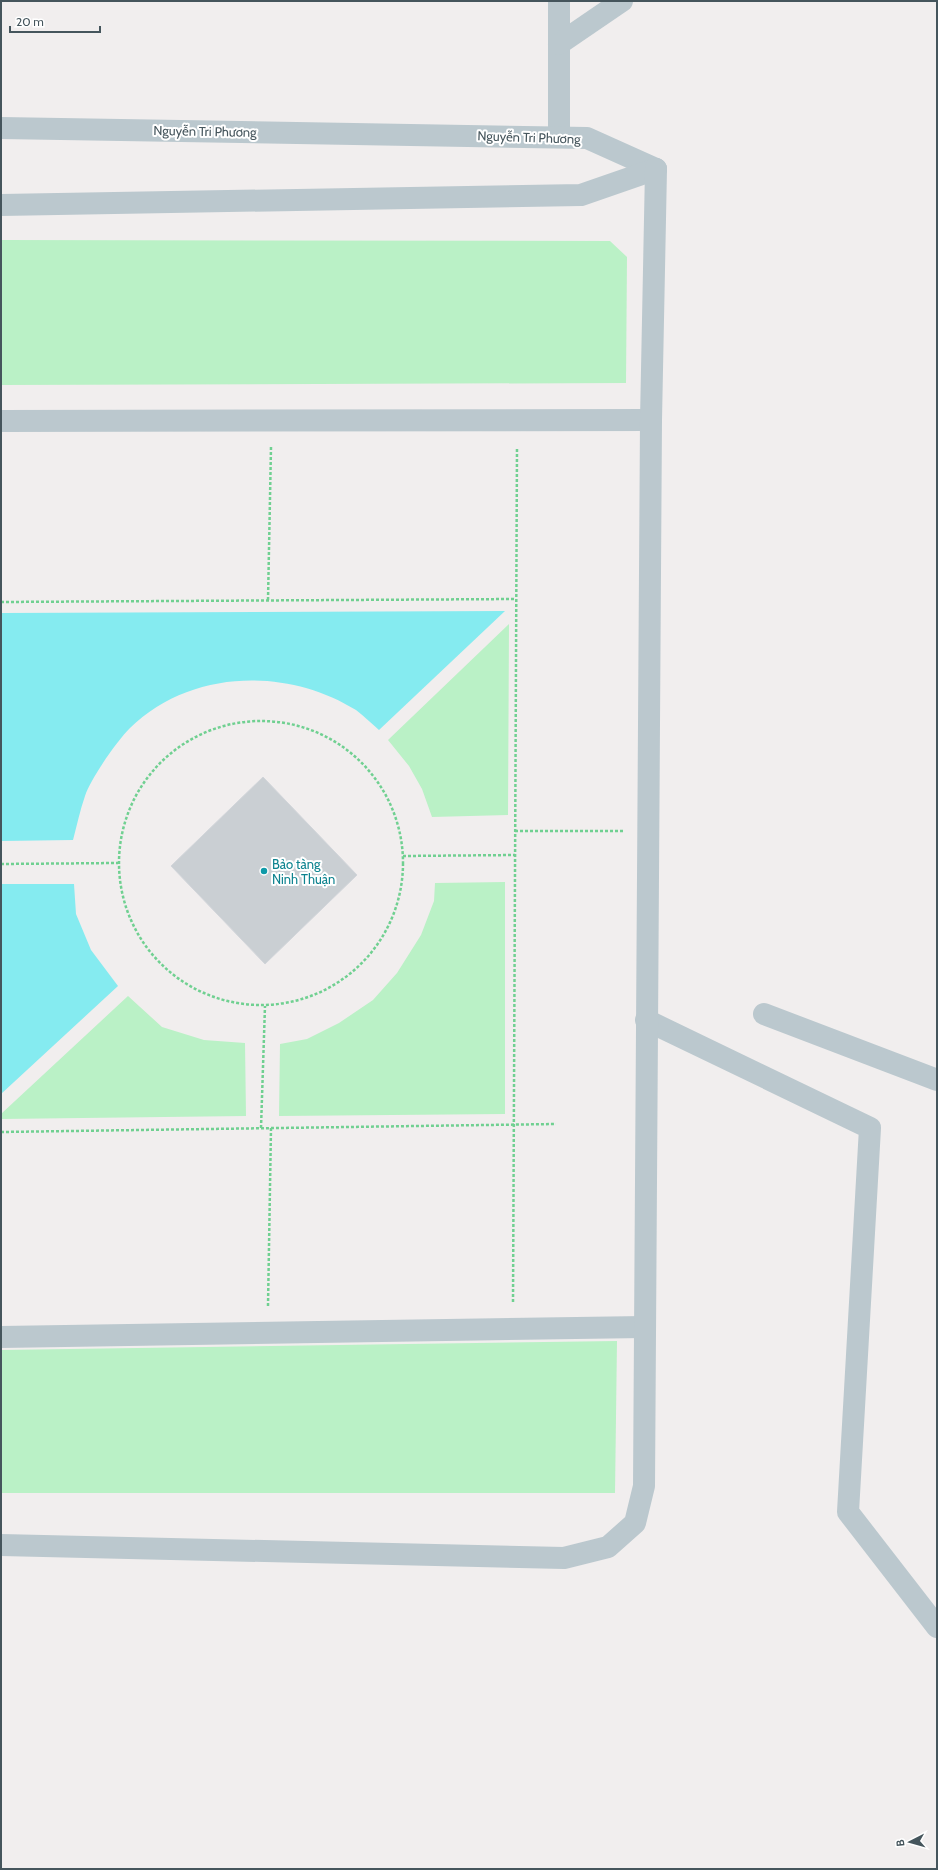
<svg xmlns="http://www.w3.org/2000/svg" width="938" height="1870" font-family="Cabin,sans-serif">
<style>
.green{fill:#baf1c6}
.water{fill:#85ebf0}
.building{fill:#cacfd3;stroke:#d2d5da}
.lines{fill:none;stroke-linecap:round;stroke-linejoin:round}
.path{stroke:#70d091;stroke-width:2.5;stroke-dasharray:3 2;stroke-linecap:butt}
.minor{stroke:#bbc8ce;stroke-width:22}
.culture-dot{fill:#0f9aa8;stroke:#fff;stroke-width:1.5}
.labels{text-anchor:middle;stroke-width:4;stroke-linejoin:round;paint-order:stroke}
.street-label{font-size:13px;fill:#45555c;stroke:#fff}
.culture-label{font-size:13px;fill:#0d838f;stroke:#fff;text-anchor:start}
</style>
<rect width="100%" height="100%" fill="#f1eeee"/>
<!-- green -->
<g class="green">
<polygon points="1,240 610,241 627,257 626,383 1,385"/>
<polygon points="509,624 508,815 432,817 422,789 409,766 388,740"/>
<polygon points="505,882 505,1114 279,1116 280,1044 307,1039 339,1023 373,1000 397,973 421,935 434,901 435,883"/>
<polygon points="128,996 162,1027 204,1040 245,1043 246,1116 1,1119 1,1114"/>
<polygon points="617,1341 615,1493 1,1493 1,1350"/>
</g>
<!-- water -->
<g class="water">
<path d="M505,611l-126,119c-8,-7 -15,-14 -23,-20 -69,-43 -166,-41 -226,18 -13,13 -39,50 -45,68 -5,14 -8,29 -12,44l-72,1v-228z"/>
<polygon points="1,884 74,884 76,914 91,950 118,986 1,1094"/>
</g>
<!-- building -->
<polygon class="building" points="263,777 357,875 265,964 171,866"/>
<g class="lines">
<!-- path -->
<g class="path">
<polyline points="268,600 271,447"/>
<polyline points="1,602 516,599"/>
<circle cx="261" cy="863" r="142"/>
<polyline points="515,831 623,831"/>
<polyline points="403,856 515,855"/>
<polyline points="1,864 118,863"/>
<polyline points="261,1128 265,1006"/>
<polyline points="1,1132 556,1124"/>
<polyline points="513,1302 517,447"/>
<polyline points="268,1306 271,1128"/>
</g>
<!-- minor -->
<g class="minor">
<polyline points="559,1 559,137"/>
<polyline points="559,44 622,1"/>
<polyline points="1,128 587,138 656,169"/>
<polyline points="1,205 581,195 656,169"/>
<polyline points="1,421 651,420"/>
<polyline points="764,1014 937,1080"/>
<polyline points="646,1020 870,1128 848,1512 937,1627"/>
<polyline points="1,1337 644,1327"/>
<polyline points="1,1545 564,1558 608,1547 635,1523 644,1486 651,420 656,169"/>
</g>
</g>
<!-- markers -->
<circle class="culture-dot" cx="264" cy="871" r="4"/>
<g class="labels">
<!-- street labels -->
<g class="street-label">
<text transform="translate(205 131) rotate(1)" y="5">Nguyễn Tri Phương</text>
<text transform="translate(529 137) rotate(2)" y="5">Nguyễn Tri Phương</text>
</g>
<!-- culture labels -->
<g class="culture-label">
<text x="272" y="869">Bảo tàng<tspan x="272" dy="15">Ninh Thuận</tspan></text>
</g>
</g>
<!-- border -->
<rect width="938" height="1870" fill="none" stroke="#45555c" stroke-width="4"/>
<!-- north arrow -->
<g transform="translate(910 1842) rotate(264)" stroke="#ffffff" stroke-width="3" paint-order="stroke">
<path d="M0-3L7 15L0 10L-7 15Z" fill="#45555c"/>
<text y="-6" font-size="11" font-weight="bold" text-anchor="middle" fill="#45555c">B</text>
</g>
<!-- scale -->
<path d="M10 26v6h90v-6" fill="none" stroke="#45555c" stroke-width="2"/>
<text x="16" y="26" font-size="12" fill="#45555c" stroke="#ffffff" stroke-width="3" paint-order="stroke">20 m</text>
</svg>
